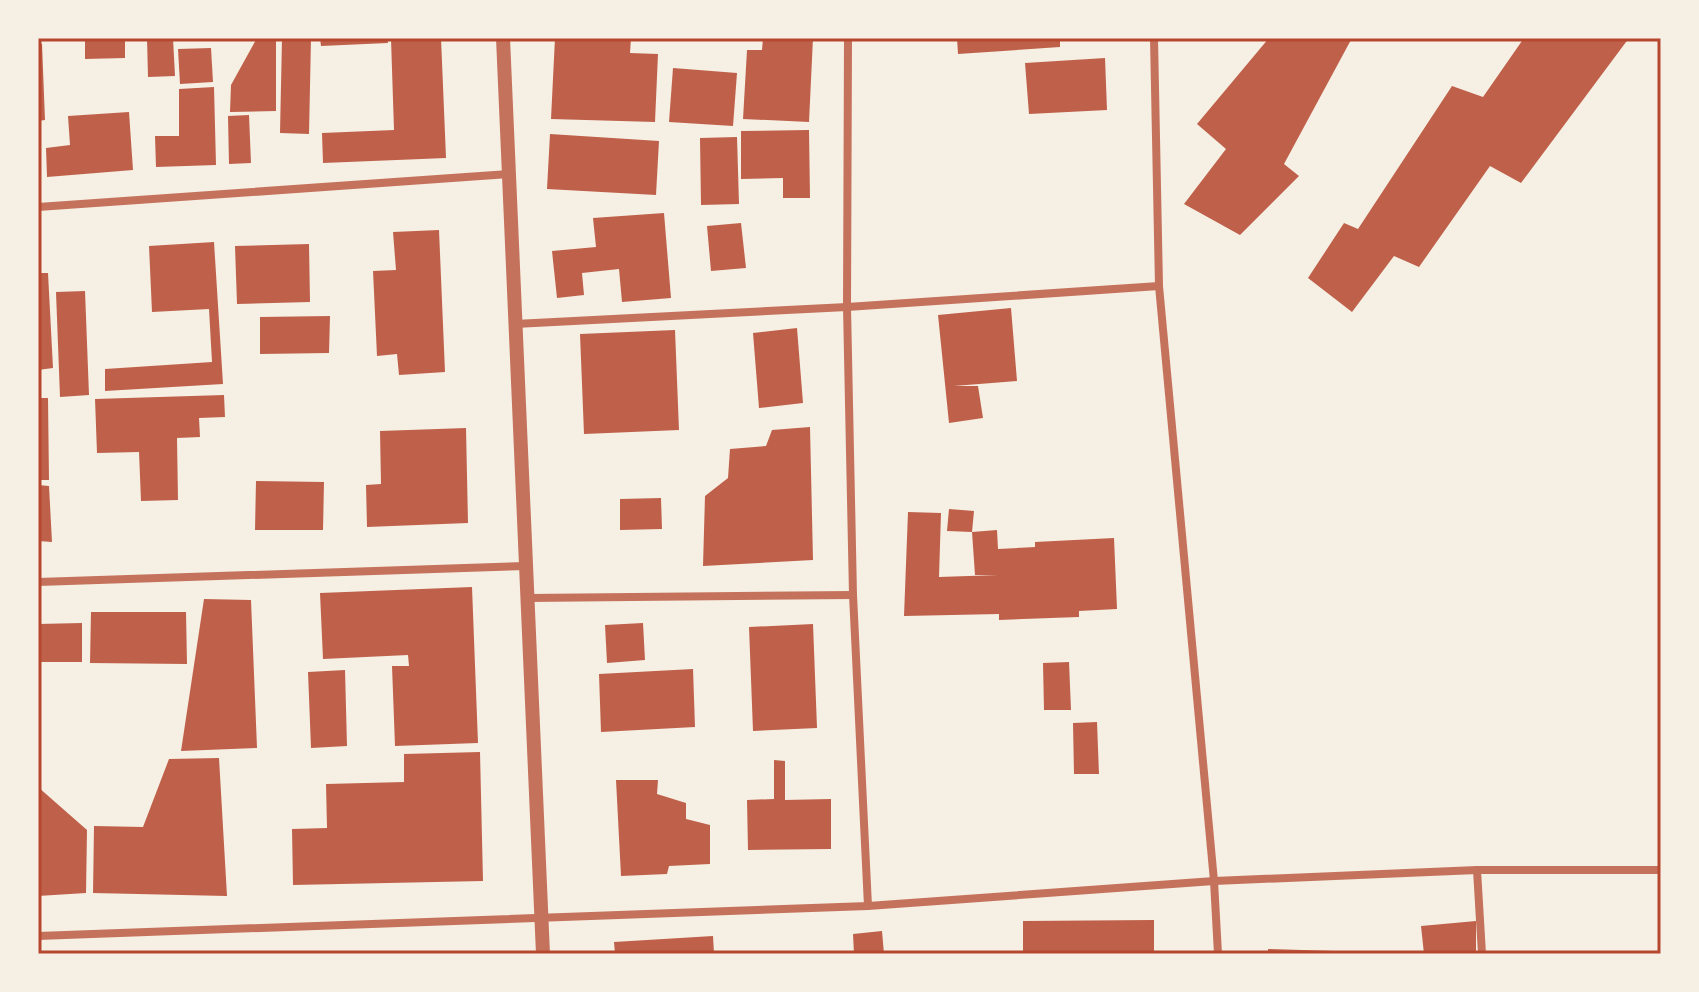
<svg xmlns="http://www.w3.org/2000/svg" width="1699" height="992" font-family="'IBM Plex Sans',sans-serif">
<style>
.building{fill:#bf614a}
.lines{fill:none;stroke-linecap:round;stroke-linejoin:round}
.minor{stroke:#c5725c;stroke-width:8}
.tertiary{stroke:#c5725c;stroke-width:14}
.neatline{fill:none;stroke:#b5482f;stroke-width:3}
</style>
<rect width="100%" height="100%" fill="#f6efe4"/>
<!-- building -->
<g class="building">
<polygon points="85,38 125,38 125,58 85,59"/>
<polygon points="147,38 173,38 175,76 148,77"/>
<polygon points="257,38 276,38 276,111 230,112 231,85"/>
<polygon points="282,38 311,38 309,134 280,133"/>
<polygon points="320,38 387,38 388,43 321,46"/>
<polygon points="421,38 441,38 446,158 323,163 322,133 394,130 391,39"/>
<polygon points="555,38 631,38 630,53 658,54 655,122 551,119"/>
<polygon points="763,38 813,38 809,122 743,119 747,50 762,50"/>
<polygon points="957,38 1060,38 1060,47 958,54"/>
<polygon points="1269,38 1352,38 1284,164 1299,176 1240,235 1184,204 1226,149 1197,124"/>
<polygon points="1524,38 1629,38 1521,183 1490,166 1419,267 1394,256 1352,312 1308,278 1344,223 1358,229 1452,86 1483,97"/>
<polygon points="38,44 42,44 45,120 38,121"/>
<polygon points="211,48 213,82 180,84 178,49"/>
<polygon points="1105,58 1107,110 1029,114 1025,63"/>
<polygon points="673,68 737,73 733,126 669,122"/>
<polygon points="214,87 216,165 156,167 155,136 179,136 179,89"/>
<polygon points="129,112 133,170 47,177 46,148 70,145 68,116"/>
<polygon points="249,115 251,163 229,164 228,116"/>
<polygon points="809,130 810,198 783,198 783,178 741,179 741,131"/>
<polygon points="550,134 659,141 656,195 547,189"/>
<polygon points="737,137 739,204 701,205 700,138"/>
<polygon points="664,213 671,298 622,302 619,269 582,273 584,295 557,298 552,251 596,247 593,218"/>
<polygon points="741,223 746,268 711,271 707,226"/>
<polygon points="439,230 445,372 399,375 397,354 377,356 373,271 396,270 393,232"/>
<polygon points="214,242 223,384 105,391 105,369 212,362 209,309 152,312 149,246"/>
<polygon points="309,244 310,302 237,304 235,246"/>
<polygon points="38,273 48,273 53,368 38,370"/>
<polygon points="85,291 89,395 60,397 56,292"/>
<polygon points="1011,308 1017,381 954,386 978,386 983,418 949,423 938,315"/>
<polygon points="330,316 329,353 260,354 260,317"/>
<polygon points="797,328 803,403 759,408 753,333"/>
<polygon points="675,330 679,430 584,434 580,334"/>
<polygon points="224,395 225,417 199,418 200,437 177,438 178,500 141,501 139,452 97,453 95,399"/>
<polygon points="38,398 48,398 49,480 38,480"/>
<polygon points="810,427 813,560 703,566 705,496 728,478 730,449 766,446 772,430"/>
<polygon points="466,428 468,523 367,527 366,485 381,484 380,431"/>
<polygon points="256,481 324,482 323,530 255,530"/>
<polygon points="38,485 49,486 52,542 38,541"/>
<polygon points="661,498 662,529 620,530 620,499"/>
<polygon points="949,509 974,511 972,532 947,531"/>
<polygon points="908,512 941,513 939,577 998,575 975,575 972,532 997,530 998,549 1035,547 1035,542 1114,538 1117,609 1079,611 1079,617 999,620 999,614 904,616"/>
<polygon points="472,587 478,743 395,746 392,666 409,666 408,655 323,659 320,593"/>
<polygon points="204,599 251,600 257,748 181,751"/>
<polygon points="91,612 186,612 187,664 90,663"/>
<polygon points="82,623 82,662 38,662 38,624"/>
<polygon points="643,623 645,660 607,663 605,625"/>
<polygon points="813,624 817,728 753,731 749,627"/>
<polygon points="1069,662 1071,710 1044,710 1043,663"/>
<polygon points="693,669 695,727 601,732 599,674"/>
<polygon points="345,670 347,746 311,748 308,672"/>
<polygon points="1097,722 1099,774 1074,774 1073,723"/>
<polygon points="480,752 483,881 293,885 292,829 327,828 326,784 404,782 404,754"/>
<polygon points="219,758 227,896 93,893 94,826 143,827 169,759"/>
<polygon points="774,760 785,761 785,800 831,799 831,849 748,850 747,800 774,799"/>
<polygon points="616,780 658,780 657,794 686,803 686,819 710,825 710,864 669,866 667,874 621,876"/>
<polygon points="38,787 87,830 86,893 38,896"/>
<polygon points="1154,920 1154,954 1023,954 1023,921"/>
<polygon points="1476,921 1476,954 1424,954 1421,926"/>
<polygon points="882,931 884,954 854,954 853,934"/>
<polygon points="713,936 714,954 615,954 614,942"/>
<polygon points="1268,949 1334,951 1334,954 1268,954"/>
</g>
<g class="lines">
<!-- minor -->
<g class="minor">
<polyline points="848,38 847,307 853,595 868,906"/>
<polyline points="1154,38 1159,286 1214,881 1218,954"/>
<polyline points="38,207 509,174"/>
<polyline points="515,324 847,307 1159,286"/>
<polyline points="38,582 526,566"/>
<polyline points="527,598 853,595"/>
<polyline points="1477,870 1482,954"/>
<polyline points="38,936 868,906 1214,881 1477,870 1661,870"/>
</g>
<!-- tertiary -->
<polyline class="tertiary" points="503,38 543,954"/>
</g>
<!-- border -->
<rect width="1699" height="992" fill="none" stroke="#f6efe4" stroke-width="80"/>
<rect x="40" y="40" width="1619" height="912" class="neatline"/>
</svg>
